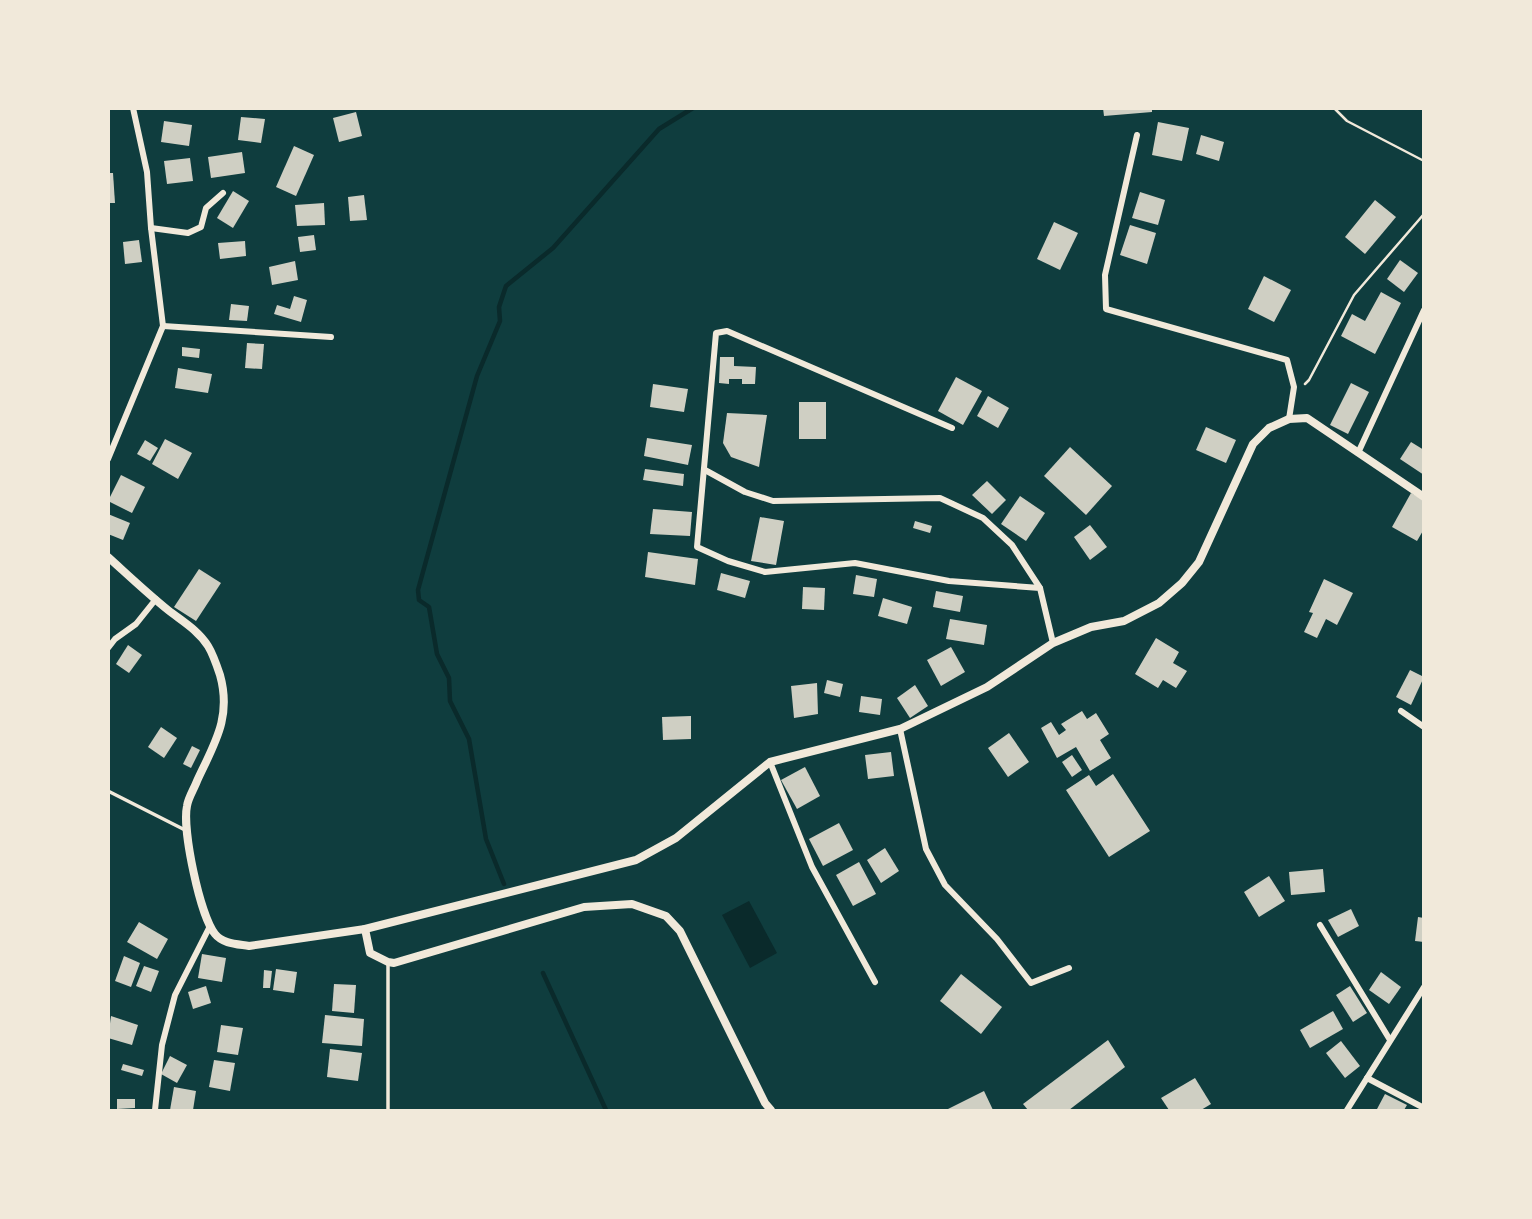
<svg xmlns="http://www.w3.org/2000/svg" width="1532" height="1219" font-family="'PT Sans',sans-serif">
<style>
.water{fill:#0a2a2b}
.lines{fill:none;stroke-linecap:round;stroke-linejoin:round}
.stream{stroke:#0a2a2b;stroke-width:4.5}
.building{fill:#cfcfc3}
.path{stroke:#f1e9da;stroke-width:2.5}
.service{stroke:#f1e9da;stroke-width:3.5}
.minor{stroke:#f1e9da;stroke-width:6}
.tertiary{stroke:#f1e9da;stroke-width:8}
</style>
<rect width="100%" height="100%" fill="#0f3d3e"/>
<!-- water -->
<polygon class="water" points="749,901 777,953 750,968 722,915"/>
<g class="lines">
<!-- stream -->
<g class="stream">
<polyline points="504,884 486,839 469,739 450,701 449,678 437,654 429,607 419,600 418,590 477,376 500,321 499,307 506,286 553,248 659,129 693,108"/>
<polyline points="543,973 606,1110"/>
</g>
</g>
<!-- building -->
<g class="building">
<polygon points="1103,108 1152,108 1152,112 1104,116"/>
<polygon points="356,112 362,136 339,142 333,118"/>
<polygon points="241,117 265,119 261,143 238,140"/>
<polygon points="164,121 192,125 189,146 161,142"/>
<polygon points="1158,122 1189,128 1182,161 1152,155"/>
<polygon points="1201,135 1224,142 1219,161 1196,154"/>
<polygon points="294,146 314,155 296,196 276,187"/>
<polygon points="242,152 245,173 211,178 208,157"/>
<polygon points="190,158 193,181 167,184 164,161"/>
<polygon points="108,173 113,173 115,203 108,203"/>
<polygon points="233,191 249,201 233,228 217,218"/>
<polygon points="1140,192 1165,200 1158,225 1132,218"/>
<polygon points="364,195 367,220 350,221 348,197"/>
<polygon points="1375,200 1396,217 1365,254 1345,237"/>
<polygon points="324,203 325,225 297,226 295,205"/>
<polygon points="1054,222 1078,233 1060,270 1037,259"/>
<polygon points="1130,225 1156,233 1147,264 1120,255"/>
<polygon points="314,235 316,250 300,252 298,237"/>
<polygon points="139,240 142,262 125,264 123,242"/>
<polygon points="245,241 246,256 220,259 218,243"/>
<polygon points="1400,260 1418,273 1404,292 1387,279"/>
<polygon points="295,261 298,280 272,285 269,267"/>
<polygon points="1264,276 1291,290 1274,322 1248,309"/>
<polygon points="1381,292 1401,303 1375,354 1341,336 1352,314 1365,321"/>
<polygon points="294,296 307,300 301,322 274,314 277,305 290,309"/>
<polygon points="231,304 249,306 247,321 229,320"/>
<polygon points="247,343 264,344 262,369 245,368"/>
<polygon points="182,347 200,349 199,358 182,356"/>
<polygon points="720,357 734,357 734,366 756,367 755,384 742,384 742,379 729,379 729,384 719,383"/>
<polygon points="178,368 212,374 208,393 175,388"/>
<polygon points="956,377 982,391 963,425 938,411"/>
<polygon points="1351,383 1369,392 1348,434 1330,425"/>
<polygon points="653,384 688,389 684,412 650,407"/>
<polygon points="988,396 1009,408 998,428 977,416"/>
<rect x="799" y="402" width="27" height="37"/>
<polygon points="727,413 767,415 759,467 731,457 723,443"/>
<polygon points="1206,427 1236,440 1226,463 1196,450"/>
<polygon points="647,438 692,445 688,465 644,456"/>
<polygon points="165,439 192,453 178,479 152,464"/>
<polygon points="145,440 158,448 150,461 137,454"/>
<polygon points="1411,442 1424,450 1424,475 1400,459"/>
<polygon points="1070,447 1112,486 1086,515 1044,476"/>
<polygon points="645,469 684,474 683,486 643,480"/>
<polygon points="121,475 145,487 132,513 108,501"/>
<polygon points="987,481 1006,500 992,514 972,495"/>
<polygon points="1411,493 1424,500 1424,529 1417,541 1392,527"/>
<polygon points="1020,496 1045,513 1026,541 1001,524"/>
<polygon points="653,509 692,512 690,536 650,534"/>
<polygon points="108,514 130,523 123,540 108,534"/>
<polygon points="760,517 784,521 776,565 751,561"/>
<polygon points="915,521 932,526 930,533 913,528"/>
<polygon points="1090,525 1107,547 1090,560 1074,537"/>
<polygon points="648,552 698,559 695,585 645,577"/>
<polygon points="199,569 221,583 196,621 174,607"/>
<polygon points="721,573 750,581 745,598 717,590"/>
<polygon points="856,575 877,579 874,597 853,594"/>
<polygon points="1324,579 1353,593 1337,625 1326,619 1317,638 1304,632 1313,613 1309,612"/>
<polygon points="803,587 825,588 824,610 802,609"/>
<polygon points="936,591 963,596 960,612 933,607"/>
<polygon points="883,598 912,607 907,624 878,616"/>
<polygon points="950,619 987,625 984,645 946,639"/>
<polygon points="1156,638 1179,652 1173,663 1187,671 1176,688 1163,680 1158,688 1135,674"/>
<polygon points="128,645 142,655 129,673 116,664"/>
<polygon points="951,647 965,672 941,686 927,660"/>
<polygon points="1410,670 1424,677 1411,705 1396,697"/>
<polygon points="827,680 843,684 840,697 824,693"/>
<polygon points="817,683 818,714 794,718 791,686"/>
<polygon points="915,685 928,706 910,718 897,698"/>
<polygon points="861,696 882,699 880,715 859,712"/>
<polygon points="1082,711 1087,719 1096,713 1109,734 1100,740 1111,758 1090,771 1076,747 1057,758 1041,728 1051,722 1059,735 1066,730 1061,724"/>
<polygon points="691,716 691,739 663,740 662,717"/>
<polygon points="161,727 177,738 164,758 148,747"/>
<polygon points="1009,733 1029,762 1008,777 988,748"/>
<polygon points="192,746 200,750 191,768 183,764"/>
<polygon points="891,752 894,776 868,779 865,755"/>
<polygon points="1072,755 1082,770 1072,777 1062,762"/>
<polygon points="805,767 820,796 797,809 781,780"/>
<polygon points="1113,774 1150,831 1109,857 1066,790 1089,775 1096,786"/>
<polygon points="839,823 853,850 823,866 809,839"/>
<polygon points="885,848 899,871 881,883 867,860"/>
<polygon points="859,862 876,894 853,906 836,875"/>
<polygon points="1323,869 1325,892 1291,895 1289,872"/>
<polygon points="1269,876 1285,901 1259,917 1244,892"/>
<polygon points="1351,909 1359,926 1338,937 1328,920"/>
<polygon points="1418,917 1424,918 1424,942 1415,941"/>
<polygon points="139,922 168,939 157,959 127,942"/>
<polygon points="202,954 226,958 222,982 198,978"/>
<polygon points="124,956 140,963 131,987 115,981"/>
<polygon points="144,966 159,971 151,992 136,986"/>
<polygon points="276,969 297,972 294,993 273,990"/>
<polygon points="264,970 272,971 270,988 263,988"/>
<polygon points="1381,972 1401,987 1389,1004 1369,990"/>
<polygon points="961,974 1002,1007 981,1034 940,1001"/>
<polygon points="334,984 356,985 354,1013 332,1011"/>
<polygon points="206,986 211,1003 193,1009 188,992"/>
<polygon points="1350,986 1367,1013 1353,1022 1336,995"/>
<polygon points="1333,1011 1343,1029 1310,1048 1300,1030"/>
<polygon points="325,1015 364,1019 362,1046 322,1043"/>
<polygon points="111,1016 138,1025 132,1045 108,1038"/>
<polygon points="221,1025 243,1028 238,1055 217,1052"/>
<polygon points="1108,1040 1125,1067 1069,1110 1028,1110 1023,1104"/>
<polygon points="1341,1041 1360,1066 1345,1078 1326,1053"/>
<polygon points="330,1049 362,1053 358,1081 327,1077"/>
<polygon points="170,1056 187,1065 177,1083 161,1074"/>
<polygon points="214,1060 235,1063 230,1091 209,1087"/>
<polygon points="123,1064 144,1070 142,1076 121,1070"/>
<polygon points="1195,1078 1211,1104 1201,1110 1169,1110 1161,1098"/>
<polygon points="174,1087 196,1091 193,1110 170,1110"/>
<polygon points="984,1091 993,1110 946,1110"/>
<polygon points="1385,1094 1407,1105 1404,1110 1377,1109"/>
<polygon points="117,1099 135,1099 135,1108 117,1109"/>
</g>
<g class="lines">
<!-- path -->
<g class="path">
<polyline points="1334,108 1347,121 1424,161"/>
<polyline points="1305,384 1309,380 1354,295 1424,214"/>
</g>
<!-- service -->
<g class="service">
<polyline points="108,791 185,830"/>
<polyline points="388,962 388,1110"/>
</g>
<!-- minor -->
<g class="minor">
<polyline points="1137,135 1105,275 1106,309 1287,360 1294,387 1289,419"/>
<polyline points="151,228 188,233 201,227 206,208 223,193"/>
<polyline points="163,326 331,337"/>
<polyline points="952,428 727,331 716,333 697,547 728,561 765,572 855,563 949,581 1040,588 1053,643"/>
<polyline points="1358,453 1424,310"/>
<polyline points="108,459 163,326 151,228 147,172 133,108"/>
<polyline points="705,470 745,492 773,501 940,498 983,518 1012,545 1040,588"/>
<polyline points="108,648 115,639 136,624 156,599"/>
<polyline points="1401,711 1424,727"/>
<polyline points="900,729 926,849 945,885 997,939 1031,983 1069,968"/>
<polyline points="770,762 812,867 875,982"/>
<polyline points="1320,925 1390,1040"/>
<polyline points="1367,1078 1424,1108"/>
<polyline points="155,1110 162,1045 175,995 210,926"/>
<polyline points="1347,1110 1424,987"/>
</g>
<!-- tertiary -->
<g class="tertiary">
<path d="M108,557c20,18 40,37 60,53 14,11 30,20 40,36 5,8 9,20 12,29 12,43 -6,69 -23,106 -3,8 -9,17 -10,25 -5,23 13,110 28,128 8,10 22,10 34,12l116,-17 271,-69 40,-22 94,-76 130,-33 87,-42 66,-44 38,-16 33,-6 35,-18 23,-20 17,-21 54,-118 16,-16 20,-9 18,-1 117,79"/>
<polyline points="365,929 370,953 388,962 394,963 584,907 632,904 666,916 680,931 765,1103 771,1110"/>
</g>
</g>
<!-- border -->
<rect width="1532" height="1219" fill="none" stroke="#f1e9da" stroke-width="220"/>
</svg>
